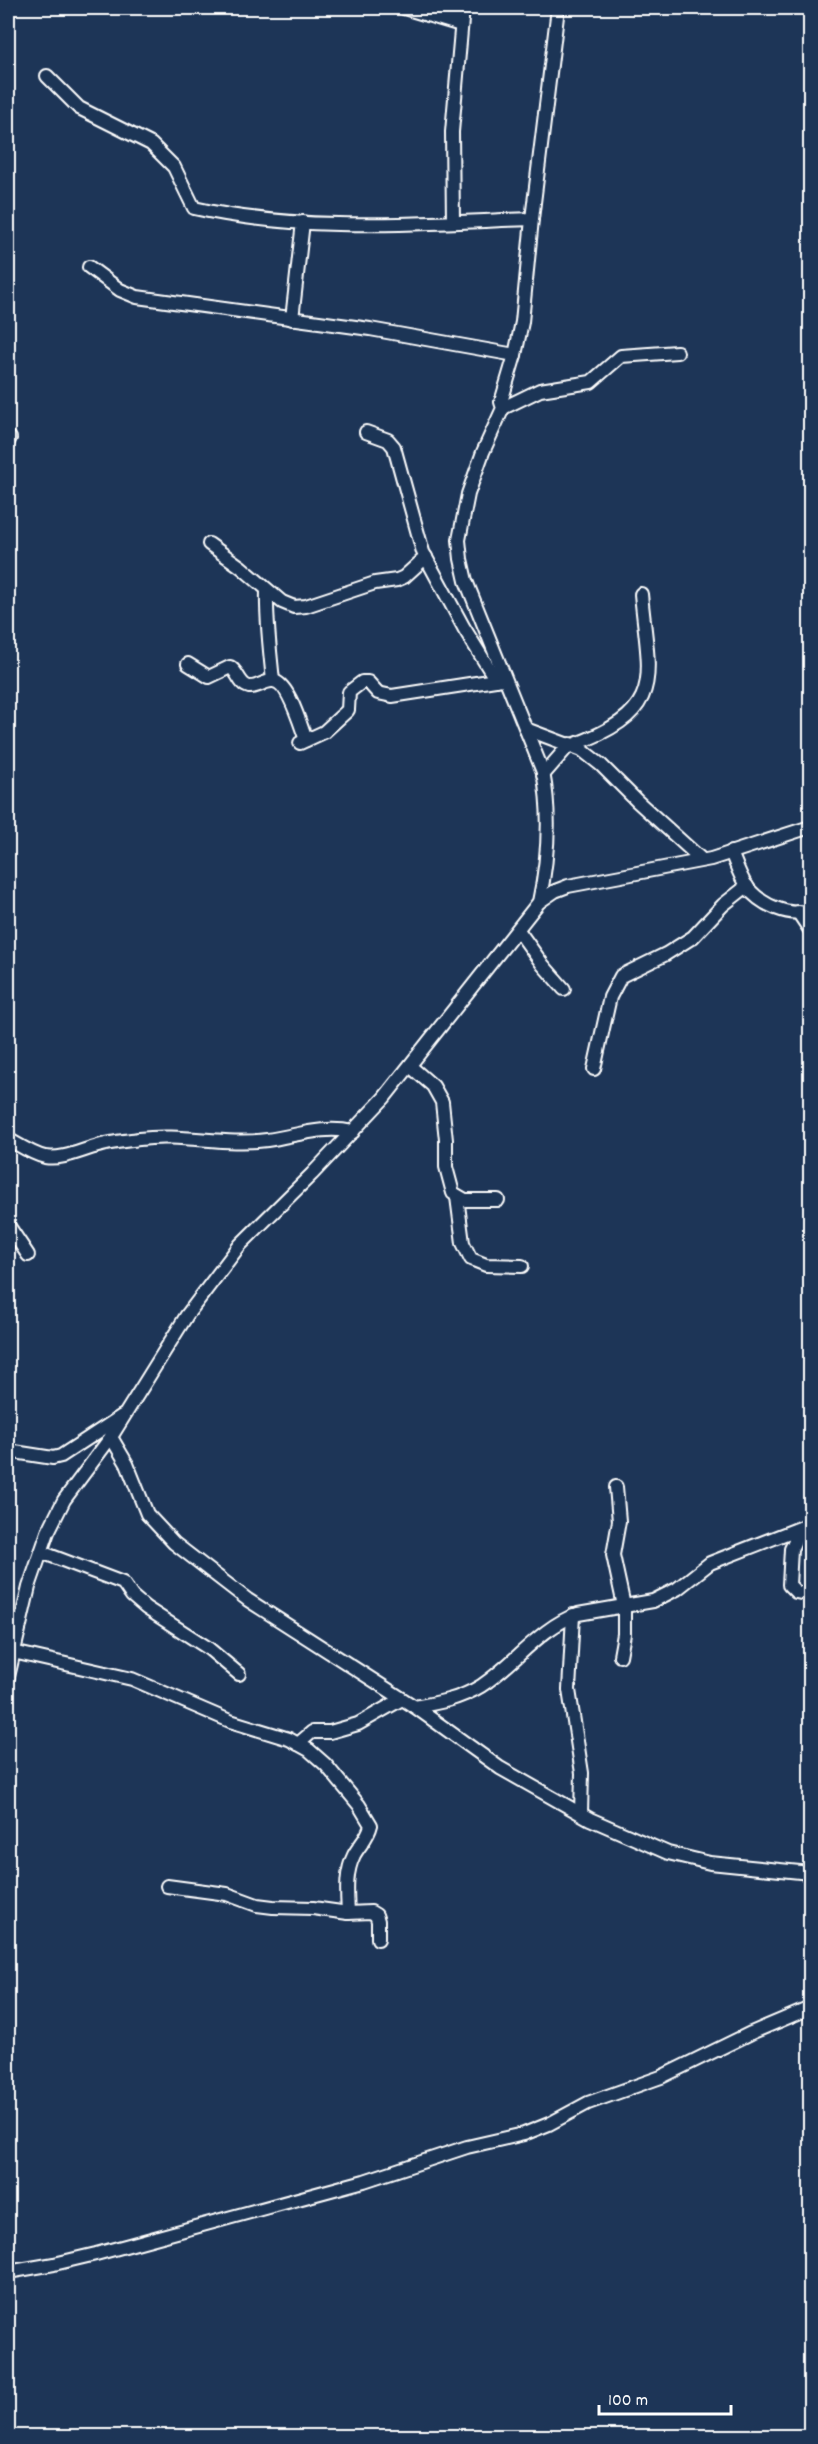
<svg xmlns="http://www.w3.org/2000/svg" width="818" height="2444" font-family="Dekko,sans-serif">
<style>
.lines{fill:none;stroke-linecap:round;stroke-linejoin:round}
.minor-casing{stroke:#fff;stroke-width:16}
.minor{stroke:#1d3557;stroke-width:12}
</style>
<rect width="100%" height="100%" fill="#1d3557"/>
<filter id="ink" filterUnits="userSpaceOnUse"><feTurbulence type="fractalNoise" baseFrequency=".0167" numOctaves="2"/><feDisplacementMap in="SourceGraphic" scale="12" xChannelSelector="R" yChannelSelector="G"/><feConvolveMatrix kernelMatrix="1 2 1 2 8 2 1 2 1" color-interpolation-filters="sRGB"/></filter>
<g filter="url(#ink)">
<g class="lines">
<defs>
<g id="minor">
<polyline points="404,8 461,25"/>
<path d="M47,76l32,32 72,36 23,23 20,41c109,25 227,15 338,11"/>
<polyline points="453,222 452,132 463,8"/>
<polyline points="89,267 120,290 137,297 370,329 515,355"/>
<polyline points="292,319 303,222"/>
<polyline points="503,408 540,390 591,382 621,356 677,352"/>
<polyline points="366,432 388,440 394,447 423,552 464,628 496,680"/>
<polyline points="8,442 10,438"/>
<polyline points="209,544 241,567 282,602 294,607 306,606 375,583 397,580 404,577 426,557"/>
<path d="M267,590c-1,30 3,60 6,91"/>
<path d="M188,664l21,13 21,-10c8,4 9,18 19,20 8,1 15,-6 23,-6 16,-1 29,46 34,59"/>
<polyline points="526,729 582,750 601,765 637,801 702,860"/>
<polyline points="300,743 324,732 348,710 349,692 362,682 368,682 378,693 392,696 502,679"/>
<path d="M573,745c94,-35 76,-66 68,-151"/>
<polyline points="543,775 570,744"/>
<path d="M731,852c5,12 9,25 16,35 14,18 41,30 63,24"/>
<polyline points="539,902 555,891 568,886 711,859 810,827"/>
<polyline points="798,912 810,930"/>
<polyline points="518,930 543,965 564,989"/>
<polyline points="410,1066 433,1086 442,1102 446,1140 446,1167 453,1193 465,1200 498,1200"/>
<polyline points="594,1069 610,997 621,976 666,954 693,937 723,905 747,886"/>
<path d="M8,1139c11,6 24,15 37,18 17,3 37,-7 53,-11 13,-4 28,-5 41,-7 43,-6 85,7 128,1 29,-4 56,-15 86,-8"/>
<polyline points="457,1197 463,1243 471,1259 486,1265 522,1266"/>
<polyline points="8,1225 28,1255"/>
<polyline points="111,1437 127,1464 147,1514 174,1543 248,1600 415,1707 500,1768 590,1819 668,1853 710,1863 810,1873"/>
<polyline points="8,1451 53,1458 61,1456 122,1416"/>
<polyline points="616,1487 619,1521 613,1555 624,1606 624,1634 620,1656"/>
<polyline points="801,1528 791,1549 789,1585 796,1592 810,1595"/>
<polyline points="41,1552 123,1583 132,1596 146,1608 208,1648 239,1674"/>
<polyline points="573,1615 569,1690 582,1773 581,1813"/>
<path d="M13,1652l119,27 98,42 59,18 20,11 17,15 33,40 12,20c-3,13 -11,19 -17,30 -9,18 -7,38 -6,58"/>
<path d="M8,1677l21,-90 19,-55 16,-32 47,-63 76,-122 53,-70 72,-71 72,-76 155,-196c9,-42 12,-88 4,-130l-77,-191 -5,-22 -2,-19 9,-46 15,-42 20,-44 -2,-6 14,-47 7,-33 10,-103 26,-211"/>
<path d="M415,1707c23,-4 45,-8 66,-21 34,-22 58,-58 97,-72l75,-13 24,-12 33,-26 100,-39"/>
<polyline points="298,1744 312,1732 330,1732 358,1724 402,1699"/>
<polyline points="167,1886 227,1894 257,1905 273,1907 313,1908 348,1913 371,1912 376,1915 378,1921 378,1939"/>
<polyline points="8,2272 54,2264 96,2254 364,2181 467,2147 524,2134 549,2124 588,2103 661,2077 751,2033 810,2008"/>
</g>
</defs>
<!-- minor casing -->
<use href="#minor" class="minor-casing"/>
<!-- minor -->
<use href="#minor" class="minor"/>
</g>
</g>
<!-- margin -->
<rect width="818" height="2444" fill="none" stroke="#1d3557" stroke-width="30"/>
<rect x="15" y="15" width="788" height="2414" fill="none" stroke="#fff" stroke-width="2" filter="url(#ink)"/>
<!-- scale -->
<path d="M599 2405v9h132v-9" fill="none" stroke="#ffffff" stroke-width="3"/>
<text x="608" y="2405" font-size="18" fill="#ffffff" stroke="#1d3557" stroke-width="4.5" paint-order="stroke">100 m</text>
</svg>
